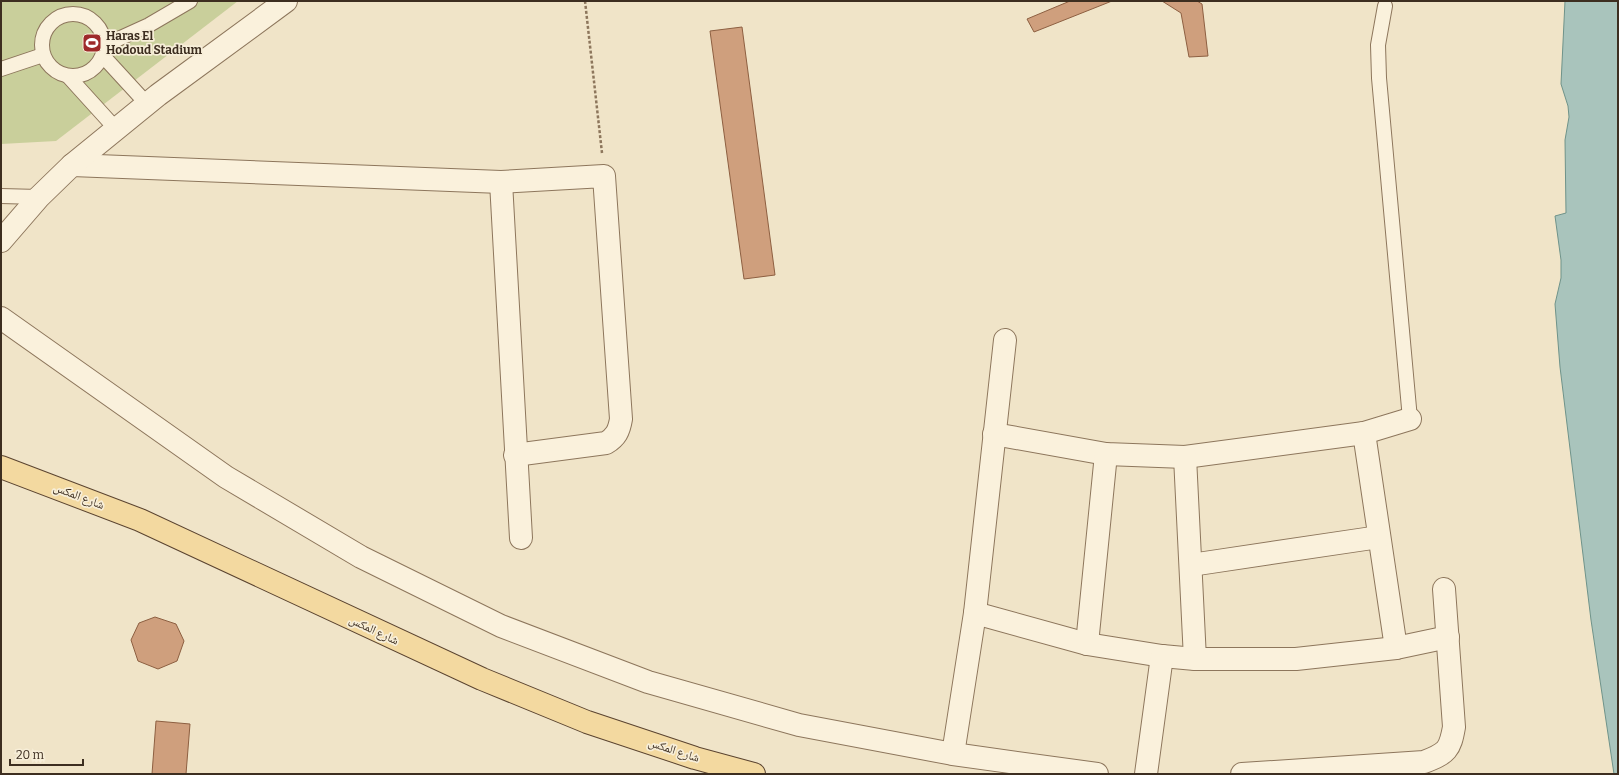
<svg xmlns="http://www.w3.org/2000/svg" width="1619" height="775" font-family="Bitter,'Noto Naskh Arabic',serif">
<style>
.green{fill:#c9cf9b}
.water{fill:#a9c4bc;stroke:#6f938a}
.building{fill:#cf9f7d;stroke:#8d5f41}
.lines{fill:none;stroke-linecap:round;stroke-linejoin:round}
.service-casing{stroke:#8d765c;stroke-width:16}
.minor-casing{stroke:#8d765c;stroke-width:24}
.primary-casing{stroke:#5b4430;stroke-width:24}
.path{stroke:#8d765c;stroke-width:2.5;stroke-dasharray:3 2;stroke-linecap:butt}
.service{stroke:#faf1dc;stroke-width:14}
.minor{stroke:#faf1dc;stroke-width:22}
.primary{stroke:#f3d9a0;stroke-width:22}
.labels{text-anchor:middle;stroke-width:3.5;stroke-linejoin:round;paint-order:stroke}
.poi-label{font-size:12px;font-weight:bold;fill:#3d2e20;stroke:#f7eed8;text-anchor:start}
.street-label{font-size:12px;fill:#3d2e20;stroke:#f7eed8}
</style>
<rect width="100%" height="100%" fill="#f0e4c8"/>
<!-- green -->
<polygon class="green" points="1,1 238,1 56,141 1,144"/>
<!-- water -->
<polygon class="water" points="1565,1 1618,1 1618,774 1614,774 1591,620 1560,367 1555,304 1561,278 1561,260 1555,216 1566,213 1565,140 1569,117 1568,106 1561,84"/>
<!-- building -->
<g class="building">
<polygon points="1070,1 1112,1 1034,32 1027,19"/>
<polygon points="1162,1 1197,1 1202,4 1208,56 1189,57 1181,13"/>
<polygon points="742,27 775,275 744,279 710,31"/>
<polygon points="155,617 176,624 184,641 177,661 158,669 138,661 131,640 139,623"/>
<polygon points="156,721 190,724 186,774 152,774"/>
</g>
<g class="lines">
<defs>
<g id="service">
<polyline points="1385,6 1378,45 1379,78 1410,419"/>
<circle cx="73" cy="45" r="31"/>
<polyline points="105,45 149,25 190,1"/>
<polyline points="103,56 147,104"/>
<polyline points="1,69 43,55"/>
<polyline points="68,76 116,129"/>
<polyline points="1,196 39,197"/>
</g>
<g id="minor">
<path d="M72,165l429,17 103,-6 17,243c-2,12 -5,18 -15,24l-91,12"/>
<polyline points="501,182 521,538"/>
<polyline points="1,241 39,197 72,165 158,95 286,1"/>
<polyline points="1,318 226,477 361,557 501,626 648,682 799,725 953,754 1097,774"/>
<polyline points="1364,433 1396,648"/>
<polyline points="994,434 1106,454 1185,457 1364,433 1410,419"/>
<polyline points="1185,457 1195,659"/>
<polyline points="1191,565 1379,537"/>
<polyline points="975,613 1087,644 1162,656 1195,659 1296,659 1396,648 1448,637"/>
<polyline points="1087,644 1106,454"/>
<polyline points="953,754 975,613 1005,340"/>
<polyline points="1146,774 1162,656"/>
<path d="M1242,774l182,-12c23,-9 26,-12 30,-35l-10,-138"/>
</g>
<polyline id="primary" points="1,467 140,520 482,679 587,722 695,758 754,774"/>
</defs>
<!-- service casing -->
<use href="#service" class="service-casing"/>
<!-- minor casing -->
<use href="#minor" class="minor-casing"/>
<!-- primary casing -->
<use href="#primary" class="primary-casing"/>
<!-- path -->
<polyline class="path" points="585,1 602,153"/>
<!-- service -->
<use href="#service" class="service"/>
<!-- minor -->
<use href="#minor" class="minor"/>
<!-- primary -->
<use href="#primary" class="primary"/>
</g>
<!-- icons -->
<defs>
<symbol id="stadium-square" viewBox="-11 -11 22 22"><rect x="-9" y="-9" width="18" height="18" rx="4" fill="#9e2a2b" stroke="#f7eed8"/><path d="M0-5a6.5 5 0 1 0 0 10a6.5 5 0 1 0 0-10ZM-3.5-1.8h7v3.6h-7Z" fill="#fff"/></symbol>
</defs>
<g fill-rule="evenodd">
<use href="#stadium-square" x="81" y="32" width="22" height="22"/>
</g>
<g class="labels">
<!-- poi labels -->
<g class="poi-label">
<text x="106" y="40">Haras El<tspan x="106" dy="14">Hodoud Stadium</tspan></text>
</g>
<!-- street labels -->
<g class="street-label">
<text transform="translate(79 496) rotate(21)" y="4">شارع المكس</text>
<text transform="translate(374 630) rotate(25)" y="4">شارع المكس</text>
<text transform="translate(674 750) rotate(18)" y="4">شارع المكس</text>
</g>
</g>
<!-- border -->
<rect width="1619" height="775" fill="none" stroke="#3d2e20" stroke-width="4"/>
<!-- scale -->
<path d="M10 759v6h73v-6" fill="none" stroke="#3d2e20" stroke-width="2"/>
<text x="16" y="759" font-size="12" fill="#3d2e20" stroke="#f7eed8" stroke-width="3" paint-order="stroke">20 m</text>
</svg>
